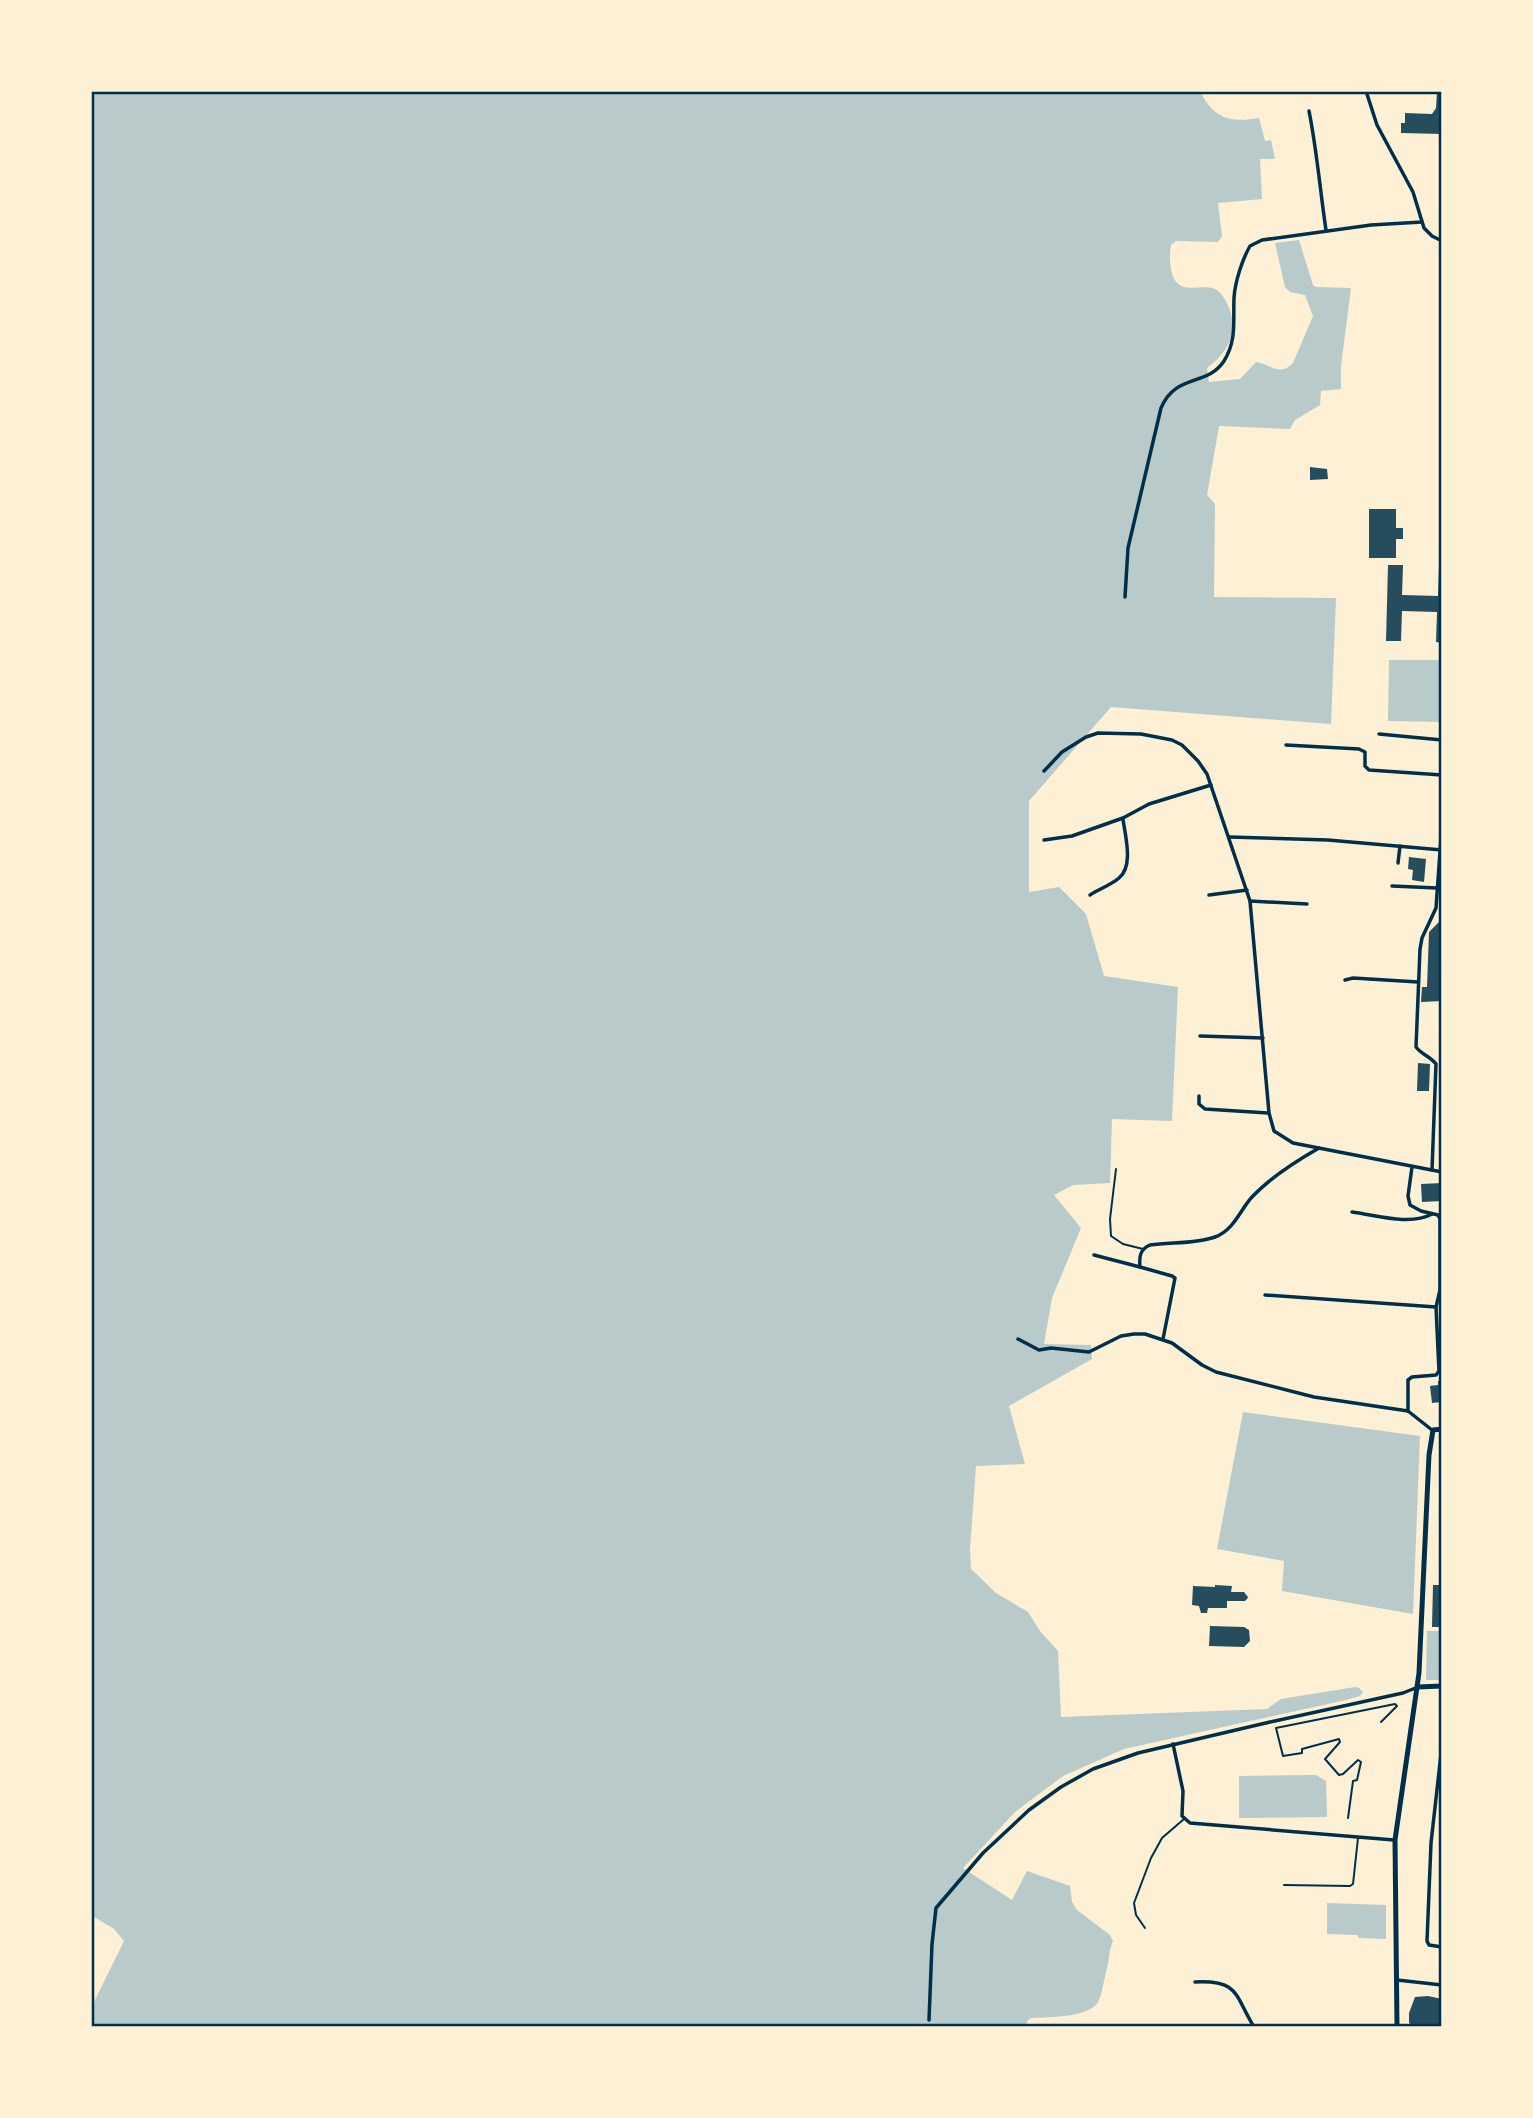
<svg xmlns="http://www.w3.org/2000/svg" width="1533" height="2118" font-family="Manrope,sans-serif">
<style>
.green{fill:#b9caca}
.building{fill:#264d5e}
.lines{fill:none;stroke-linecap:round;stroke-linejoin:round}
.path{stroke:#003049;stroke-width:2}
.service{stroke:#003049;stroke-width:2}
.minor{stroke:#003049;stroke-width:3.5}
.tertiary{stroke:#003049;stroke-width:5}
.neatline{fill:none;stroke:#003049;stroke-width:2.5}
</style>
<rect width="100%" height="100%" fill="#fdf0d5"/>
<!-- green -->
<g class="green">
<path d="M91,91h1109c14,28 30,32 59,27l6,23 6,-1 4,19h-15l2,40 -44,4 4,33 -4,6 -42,-1 -5,4c-2,10 -2,35 9,40 10,7 26,-2 37,5 5,4 10,12 12,18 10,24 -2,46 -22,60l2,14 31,-3 16,-17c14,2 24,15 37,1l20,-47 -8,-21 -15,-3 -5,-5 -10,-44 24,-3 14,45 3,2 35,1 -10,78v23l-20,2 -1,14 -25,15 -5,9 -71,-3 -12,69 8,9 -1,93 122,1 -5,126 -220,-17 -82,94v91l30,-5 27,27 18,62 74,11 -6,134 -60,-2 -2,64 -37,2 -19,10 27,33 -29,70 -8,46 47,1 1,14 -83,47 16,58 -49,2 -6,83 1,20 25,24 32,19 12,19 18,20 3,66 206,-8 14,-10 74,-12 4,1 4,4 -3,4 -14,4 -222,49 -61,27 -48,36 -52,56 49,32 15,-29 43,15 2,16 5,8 33,25 3,6c-5,11 -3,17 -6,27 -3,10 -4,22 -8,32 -7,18 -50,17 -67,18l-4,2 -3,7h-934v-12l4,-15 29,-59 -10,-12 -23,-14z"/>
<polygon points="1389,660 1442,660 1442,722 1388,721"/>
<polygon points="1243,1412 1420,1436 1413,1614 1282,1591 1284,1561 1217,1549"/>
<polygon points="1427,1631 1442,1631 1442,1680 1426,1680"/>
<polygon points="1316,1775 1326,1781 1327,1817 1239,1818 1239,1776"/>
<polygon points="1327,1903 1386,1905 1386,1939 1359,1938 1357,1935 1327,1934"/>
</g>
<!-- building -->
<g class="building">
<polygon points="1437,91 1442,91 1442,134 1401,133 1401,123 1405,123 1405,113 1432,114 1436,108"/>
<polygon points="1310,467 1327,469 1328,479 1310,480"/>
<polygon points="1369,509 1396,509 1396,528 1403,528 1403,539 1396,539 1396,558 1369,558"/>
<polygon points="1388,565 1403,565 1402,595 1438,596 1439,566 1442,567 1442,643 1436,642 1437,612 1402,611 1401,641 1386,641"/>
<polygon points="1409,857 1426,859 1424,882 1412,880 1413,870 1408,869"/>
<polygon points="1442,919 1442,1001 1421,1002 1422,987 1427,987 1429,932"/>
<polygon points="1418,1063 1430,1064 1429,1091 1417,1091"/>
<polygon points="1442,1183 1442,1201 1422,1202 1421,1184"/>
<polygon points="1438,1381 1442,1381 1442,1402 1432,1403 1430,1386 1438,1385"/>
<polygon points="1215,1585 1232,1586 1231,1592 1244,1592 1248,1597 1247,1599 1245,1601 1227,1601 1227,1608 1208,1608 1207,1613 1201,1613 1199,1606 1192,1605 1193,1586 1215,1587"/>
<polygon points="1433,1585 1442,1585 1442,1627 1432,1627"/>
<polygon points="1210,1626 1244,1627 1249,1630 1250,1641 1244,1647 1209,1646"/>
<polygon points="1428,1996 1442,1999 1442,2027 1411,2027 1409,2022 1409,2013 1415,1997"/>
</g>
<g class="lines">
<!-- path -->
<polyline class="path" points="1348,1818 1353,1781 1357,1780 1361,1762 1358,1760 1343,1774 1339,1775 1325,1759 1340,1742 1339,1739 1302,1749 1302,1753 1283,1756 1276,1728 1395,1704 1397,1706 1381,1722"/>
<!-- service -->
<g class="service">
<polyline points="1116,1169 1110,1219 1111,1236 1123,1244 1143,1249"/>
<polyline points="1284,1885 1350,1886 1353,1884 1358,1838"/>
<polyline points="1145,1928 1136,1915 1134,1903 1151,1858 1162,1838 1184,1819"/>
</g>
<!-- minor -->
<g class="minor">
<polyline points="1366,91 1377,125 1413,192 1424,228 1432,236 1442,241"/>
<path d="M1309,111c8,40 11,79 17,119"/>
<path d="M1125,597l3,-49 33,-140c15,-35 46,-21 63,-47 13,-21 9,-40 10,-63 1,-16 8,-38 16,-52l12,-6 109,-15 51,-3"/>
<polyline points="1379,734 1442,740"/>
<polyline points="1286,745 1359,749 1365,752 1365,766 1369,770 1442,775"/>
<polyline points="1044,771 1062,752 1086,737 1098,733 1141,734 1172,740 1182,745 1198,761 1207,774 1250,901 1269,1113 1274,1131 1293,1143 1442,1172"/>
<polyline points="1229,837 1328,840 1442,850"/>
<polyline points="1044,840 1072,836 1123,818 1149,804 1211,785"/>
<polyline points="1398,863 1400,846"/>
<polyline points="1392,886 1437,888"/>
<path d="M1090,895c9,-6 21,-10 29,-17 15,-12 6,-43 4,-59"/>
<polyline points="1209,895 1247,890"/>
<polyline points="1250,901 1307,904"/>
<polyline points="1345,980 1353,978 1418,982"/>
<polyline points="1200,1036 1263,1038"/>
<polyline points="1199,1096 1199,1104 1205,1109 1268,1113"/>
<path d="M1432,1170l4,-106c-6,-8 -14,-9 -20,-17l4,-98 2,-11 14,-30 6,-85"/>
<path d="M1352,1212c24,3 58,14 80,2"/>
<polyline points="1094,1255 1140,1267"/>
<polyline points="1265,1295 1436,1307"/>
<polyline points="1018,1339 1039,1350 1051,1348 1089,1352 1121,1336 1134,1334 1145,1334 1172,1343 1202,1365 1216,1372 1314,1397 1408,1411 1432,1430"/>
<path d="M1163,1339l12,-61 -3,-2 -32,-9c-1,-10 0,-18 10,-22 21,-3 46,-1 65,-8 19,-7 25,-27 37,-40 17,-18 46,-37 67,-49"/>
<polyline points="1408,1411 1408,1380 1412,1377 1436,1375 1439,1371 1436,1307 1440,1290 1440,1219 1438,1215 1421,1211 1410,1205 1408,1196 1412,1167"/>
<polyline points="1173,1744 1183,1791 1182,1816 1190,1823 1394,1840"/>
<polyline points="1442,1745 1431,1843 1427,1941 1429,1945 1442,1947"/>
<polyline points="1397,1980 1442,1985"/>
<path d="M1195,1982c44,-2 39,12 59,45"/>
<polyline points="929,2020 932,1944 936,1908 983,1853 1029,1810 1061,1787 1093,1769 1138,1753 1270,1722 1403,1693 1418,1687"/>
</g>
<!-- tertiary -->
<g class="tertiary">
<polyline points="1418,1687 1442,1686"/>
<polyline points="1397,2027 1395,1840 1419,1673 1429,1455 1433,1430 1442,1429"/>
</g>
</g>
<!-- border -->
<rect width="1533" height="2118" fill="none" stroke="#fdf0d5" stroke-width="186"/>
<rect x="93" y="93" width="1347" height="1932" class="neatline"/>
</svg>
